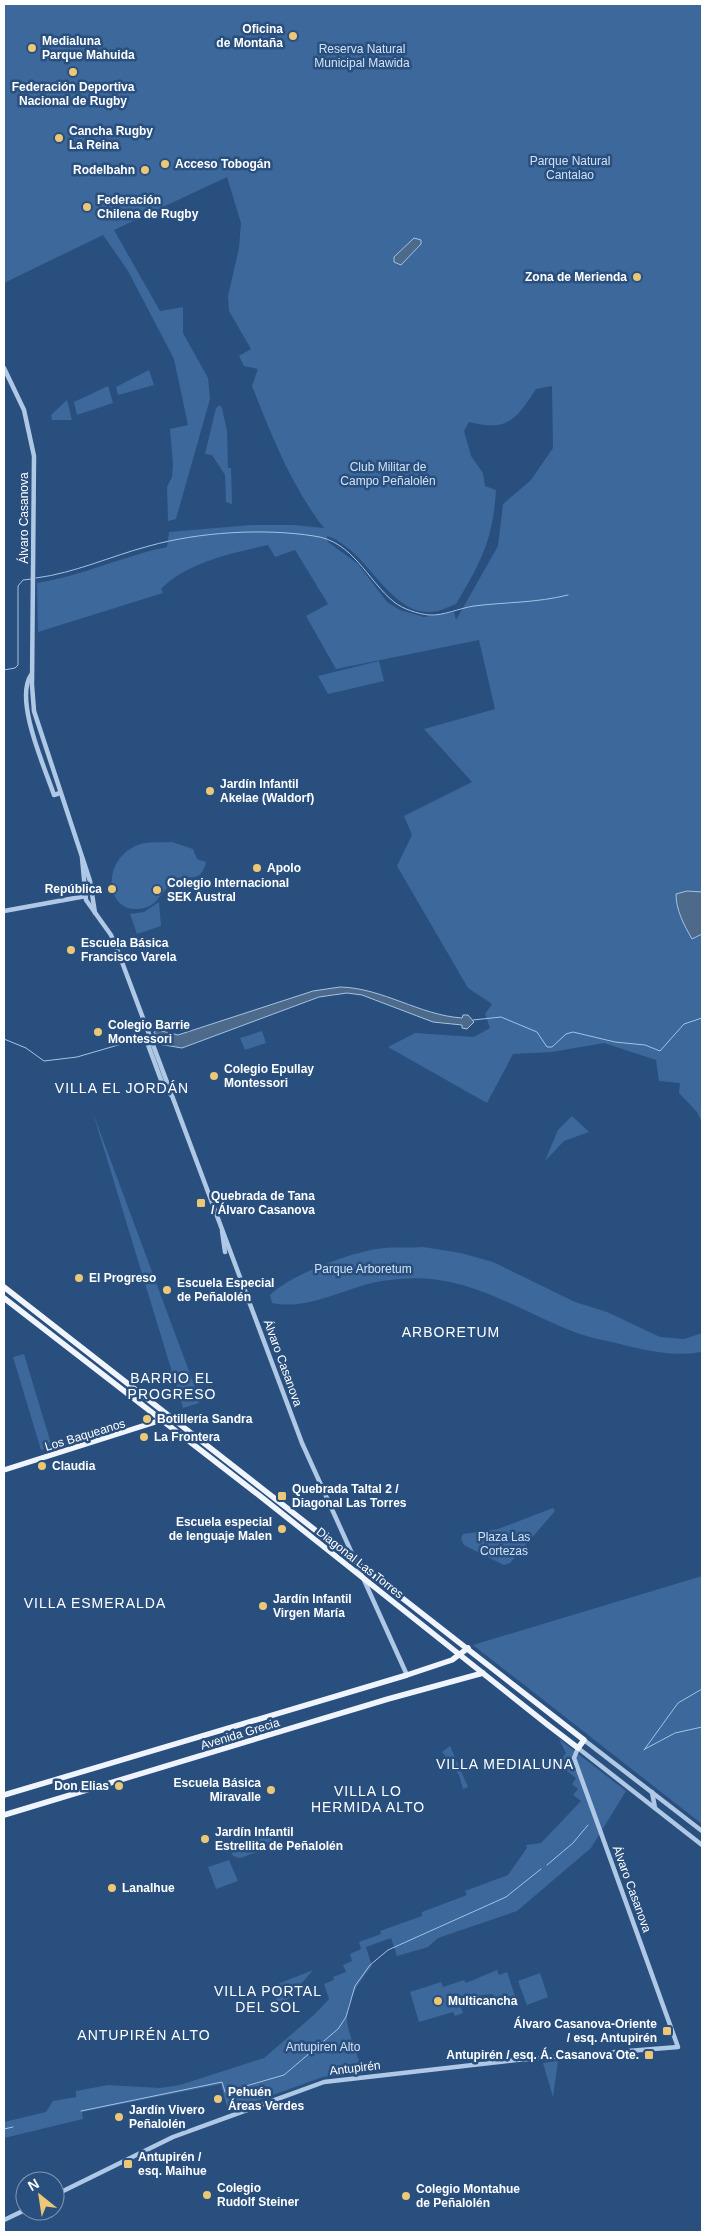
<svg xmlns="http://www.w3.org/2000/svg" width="706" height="2236" font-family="Arial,sans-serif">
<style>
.green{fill:#3c689b;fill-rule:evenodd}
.water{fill:#4d6a8b;stroke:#a4c3e5}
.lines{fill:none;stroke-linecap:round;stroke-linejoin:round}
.stream{stroke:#a4c3e5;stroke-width:1}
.minor{stroke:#afc8e5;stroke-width:4.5}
.major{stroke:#eff4fd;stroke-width:5.5}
.poi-dot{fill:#ecc876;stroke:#294f7e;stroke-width:2}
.labels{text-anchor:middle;stroke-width:5;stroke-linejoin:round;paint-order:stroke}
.poi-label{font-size:12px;font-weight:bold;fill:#fff;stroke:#294f7e;text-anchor:start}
.park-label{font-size:12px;fill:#d1e1f4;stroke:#294f7e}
.street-label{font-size:12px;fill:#fff;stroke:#294f7e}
.neighbourhood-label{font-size:14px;letter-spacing:1px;fill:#fff;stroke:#294f7e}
</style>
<rect width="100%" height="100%" fill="#294f7e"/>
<!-- green -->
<g class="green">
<path d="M4,4h698v1119l-5,-11 -18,-19 1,-10 -21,-2 -3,-21 -52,-17 -52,9 -39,2 -26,49 -99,-56 27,-14 59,4 16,-9 -5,-14 7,-10 -24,-16 -71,-122 15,-31 -8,-19 68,-34 -48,-53 71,-20 -16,-69 -143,29 -30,-53 22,-12 -33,-54 -20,7 -7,-12c-35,8 -81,17 -107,44l2,4 -125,39 -1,-49c45,-7 86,-27 130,-36l2,-15 82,-7h43l30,3c-33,-42 -52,-92 -72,-142l6,-17 -14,-3 -5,-10 12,-7 -22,-38 -1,-15 11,-48 2,-25 -14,-46 -113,53 46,81 23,-4v26l25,45 2,21 -34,120 -8,2 -1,-34 5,-10 1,-12 -3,-36 18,-4 -14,-66 -46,-88 -25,-36 -99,48zM552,386l1,62 -22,32 -28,24 -5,42 -42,74 -2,-8 -30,5 -24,-7 -13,-8 -29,-38 -30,-22 -1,-6c39,12 62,78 103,76 9,0 18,-5 26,-8 25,-42 37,-64 40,-114l-11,-4 -2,-13 -12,-17 -7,-25 5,-9c38,10 47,-2 67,-33z"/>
<polygon points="149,370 154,385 118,395 116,387"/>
<polygon points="108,386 113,403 77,415 74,402"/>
<polygon points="67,400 72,420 52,420 51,415"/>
<polygon points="220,405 222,408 227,431 228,468 231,468 232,504 226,502 225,475 212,455 205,454 216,408"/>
<polygon points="379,661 384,681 328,694 318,676"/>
<path d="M172,842l21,7 4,10 9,3c-5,23 -17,11 -32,20 -11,6 -15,21 -27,25 -41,14 -49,-47 -9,-62 10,-4 23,-2 34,-3z"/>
<polygon points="159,902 161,926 137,934 130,914 144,912"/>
<polygon points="262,1031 266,1043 245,1050 240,1038"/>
<polygon points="93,1113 199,1398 199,1403 183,1408"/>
<polygon points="572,1116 589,1132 564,1141 545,1161 558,1130"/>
<path d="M423,1247l38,6 32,9 82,40 32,10 53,25 24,2 18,-6v19c-30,5 -53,-1 -82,-8 -17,-4 -34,-7 -51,-14 -43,-17 -83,-43 -130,-50 -18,-3 -39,-2 -57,1 -36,6 -74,30 -110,22l-2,-8c21,-21 84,-44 114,-47 12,-1 26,0 39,-1z"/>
<polygon points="24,1354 52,1447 41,1450 13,1357"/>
<polygon points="553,1508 555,1511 510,1563 504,1565 464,1545 461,1539 463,1534 498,1529"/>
<polygon points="702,1576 702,1824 473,1645"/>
<path d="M559,1739l67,52 -35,57 -74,63 -79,27 -10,9 -31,9 -6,-18 -25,9 6,19c-12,14 -25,33 -25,53 0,13 12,39 16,53l-40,5 -95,34 -7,-27 -139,28 1,7 -79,19v-16l42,-10 7,-11 23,-4v-6l32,-6 52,3 20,-3 84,-27 51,-44 14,-15 -5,-15 10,-4 -1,-3 13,-5 -3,-7 9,-4 -2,-7 11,-5 -2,-7 22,-8 -1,-3 42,-15v-4l45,-17 -2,-4 43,-16 19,-27 -1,-3 15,-2 40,-42 -8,-6 5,-6 -6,-5 4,-6 -18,-14 8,-11z"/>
<polygon points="450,1746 468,1787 463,1789 459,1775 442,1752"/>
<polygon points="271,1835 275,1846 240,1858 233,1856 230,1849"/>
<polygon points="229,1860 238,1881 216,1889 208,1867"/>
<polygon points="313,1970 290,1997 278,2007 273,1986"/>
<polygon points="497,1970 499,1975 507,1972 516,1999 497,2005 493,1994 458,1998 463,2013 455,2016 453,2012 419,2022 410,1992 441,1982 443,1987 464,1980 466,1983"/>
<polygon points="540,1973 548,1997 527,2005 518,1981"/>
<polygon points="558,2061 553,2097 543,2063"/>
</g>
<!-- water -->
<g class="water">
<polygon points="414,238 421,240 421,244 401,265 394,262 394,257"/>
<path d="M687,891l15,1v42l-10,5c-8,-14 -16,-29 -16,-45z"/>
<path d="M340,987c43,1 79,28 122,31l1,-3h5l6,7 -7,7 -5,-1v-3l-29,-3 -71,-27 -15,-2 -28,4 -137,51 -24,-4 -4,-12 4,-2 20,5 135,-44z"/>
</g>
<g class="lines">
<!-- stream -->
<g class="stream">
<path d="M36,578c39,-5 75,-22 113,-32 50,-14 114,-18 165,-10 39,5 53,44 80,66 9,7 24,12 35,13 14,1 31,-7 45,-9 32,-4 62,-3 94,-11"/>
<polyline points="4,670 15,668 18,665 18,586 23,580 32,579"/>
<polyline points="473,1020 501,1017 537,1032 547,1047 552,1047 566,1034 573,1032 615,1042 645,1045 660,1051 684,1024 702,1018"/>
<polyline points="4,1039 26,1048 44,1061 77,1057 156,1034"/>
<polyline points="645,1749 675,1733 702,1727"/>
<polyline points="644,1750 678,1703 702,1689"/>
<polyline points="547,1865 573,1843 588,1825"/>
<polyline points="232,2090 284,2075 338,2029 346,2017 355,1986 370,1965 388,1950 506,1897 541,1869"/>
<polyline points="81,2111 222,2082 225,2092"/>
<polyline points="4,2129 13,2127"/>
</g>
<!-- minor -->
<g class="minor">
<polyline points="4,368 24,410 34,456 32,685 34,711 90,881 95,913"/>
<path d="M31,675c-17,25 14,93 23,120l6,-2"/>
<polyline points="82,858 86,900 111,935 119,954 302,1443 407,1675"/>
<polyline points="4,911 86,896"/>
<polyline points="153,1040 147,1042 164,1088 171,1095"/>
<polyline points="222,1231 225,1252"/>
<polyline points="320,1502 328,1499"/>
<polyline points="584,1740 702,1831"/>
<polyline points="652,1792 655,1808"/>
<polyline points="55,2195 173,2137 324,2082 516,2060 678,2047 574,1758 578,1748 702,1845"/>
<polyline points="4,2220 25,2210"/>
</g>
<!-- major -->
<g class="major">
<polyline points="4,1287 584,1740 578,1748 548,1725 260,1496 4,1298"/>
<polyline points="4,1470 171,1417"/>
<polyline points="4,1795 407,1675 452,1660 468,1648"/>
<polyline points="4,1815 388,1699 483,1673"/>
</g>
</g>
<!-- markers -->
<g class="poi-dot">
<circle cx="293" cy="36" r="5"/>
<circle cx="32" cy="48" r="5"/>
<circle cx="73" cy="72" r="5"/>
<circle cx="59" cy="138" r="5"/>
<circle cx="165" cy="164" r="5"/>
<circle cx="145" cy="170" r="5"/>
<circle cx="87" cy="207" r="5"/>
<circle cx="637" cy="277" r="5"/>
<circle cx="210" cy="791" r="5"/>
<circle cx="257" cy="868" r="5"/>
<circle cx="112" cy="889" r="5"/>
<circle cx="157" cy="890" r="5"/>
<circle cx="71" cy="950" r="5"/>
<circle cx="98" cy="1032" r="5"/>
<circle cx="214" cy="1076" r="5"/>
<rect x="196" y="1198" width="10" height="10" rx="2.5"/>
<circle cx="79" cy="1278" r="5"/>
<circle cx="167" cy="1290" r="5"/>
<circle cx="147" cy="1419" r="5"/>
<circle cx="144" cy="1437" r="5"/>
<circle cx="42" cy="1466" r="5"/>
<rect x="277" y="1491" width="10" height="10" rx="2.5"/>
<circle cx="282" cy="1529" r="5"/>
<circle cx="263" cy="1606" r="5"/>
<circle cx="119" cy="1786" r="5"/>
<circle cx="271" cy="1790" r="5"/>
<circle cx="205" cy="1839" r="5"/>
<circle cx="112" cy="1888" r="5"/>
<circle cx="438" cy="2001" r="5"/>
<rect x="662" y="2026" width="10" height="10" rx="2.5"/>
<rect x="644" y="2050" width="10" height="10" rx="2.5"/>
<circle cx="218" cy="2099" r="5"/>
<circle cx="119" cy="2117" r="5"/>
<rect x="123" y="2159" width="10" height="10" rx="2.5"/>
<circle cx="207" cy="2195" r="5"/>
<circle cx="406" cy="2196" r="5"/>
</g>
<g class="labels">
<!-- poi labels -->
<g class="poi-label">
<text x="283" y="33" text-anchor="end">Oficina<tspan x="283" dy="14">de Montaña</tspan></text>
<text x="42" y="45">Medialuna<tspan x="42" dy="14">Parque Mahuida</tspan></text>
<text x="73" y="91" text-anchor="middle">Federación Deportiva<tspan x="73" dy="14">Nacional de Rugby</tspan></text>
<text x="69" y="135">Cancha Rugby<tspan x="69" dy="14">La Reina</tspan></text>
<text x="175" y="168">Acceso Tobogán</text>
<text x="135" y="174" text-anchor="end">Rodelbahn</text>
<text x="97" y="204">Federación<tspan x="97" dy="14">Chilena de Rugby</tspan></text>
<text x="627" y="281" text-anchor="end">Zona de Merienda</text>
<text x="220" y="788">Jardín Infantil<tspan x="220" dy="14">Akelae (Waldorf)</tspan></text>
<text x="267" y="872">Apolo</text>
<text x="167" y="887">Colegio Internacional<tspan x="167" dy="14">SEK Austral</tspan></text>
<text x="102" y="893" text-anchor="end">República</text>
<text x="81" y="947">Escuela Básica<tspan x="81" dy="14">Francisco Varela</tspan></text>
<text x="108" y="1029">Colegio Barrie<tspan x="108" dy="14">Montessori</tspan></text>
<text x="224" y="1073">Colegio Epullay<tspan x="224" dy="14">Montessori</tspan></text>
<text x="211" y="1200">Quebrada de Tana<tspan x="211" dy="14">/ Álvaro Casanova</tspan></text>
<text x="89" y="1282">El Progreso</text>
<text x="177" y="1287">Escuela Especial<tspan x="177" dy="14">de Peñalolén</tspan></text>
<text x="157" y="1423">Botillería Sandra</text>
<text x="154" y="1441">La Frontera</text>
<text x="52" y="1470">Claudia</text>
<text x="292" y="1493">Quebrada Taltal 2 /<tspan x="292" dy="14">Diagonal Las Torres</tspan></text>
<text x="272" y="1526" text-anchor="end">Escuela especial<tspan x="272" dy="14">de lenguaje Malen</tspan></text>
<text x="273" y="1603">Jardín Infantil<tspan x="273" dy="14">Virgen María</tspan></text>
<text x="261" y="1787" text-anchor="end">Escuela Básica<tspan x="261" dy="14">Miravalle</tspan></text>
<text x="109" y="1790" text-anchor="end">Don Elias</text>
<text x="215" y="1836">Jardín Infantil<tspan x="215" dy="14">Estrellita de Peñalolén</tspan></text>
<text x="122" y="1892">Lanalhue</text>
<text x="448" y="2005">Multicancha</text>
<text x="657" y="2028" text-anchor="end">Álvaro Casanova-Oriente<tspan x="657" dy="14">/ esq. Antupirén</tspan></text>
<text x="639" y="2059" text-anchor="end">Antupirén / esq. Á. Casanova Ote.</text>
<text x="228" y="2096">Pehuén<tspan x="228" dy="14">Áreas Verdes</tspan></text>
<text x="129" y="2114">Jardín Vivero<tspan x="129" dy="14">Peñalolén</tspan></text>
<text x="138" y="2161">Antupirén /<tspan x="138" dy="14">esq. Maihue</tspan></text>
<text x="217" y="2192">Colegio<tspan x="217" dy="14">Rudolf Steiner</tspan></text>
<text x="416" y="2193">Colegio Montahue<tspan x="416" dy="14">de Peñalolén</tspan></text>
</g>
<!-- park labels -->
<g class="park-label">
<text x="362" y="53">Reserva Natural<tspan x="362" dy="14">Municipal Mawida</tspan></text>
<text x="570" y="165">Parque Natural<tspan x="570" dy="14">Cantalao</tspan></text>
<text x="388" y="471">Club Militar de<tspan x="388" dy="14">Campo Peñalolén</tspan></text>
<text x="363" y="1273">Parque Arboretum</text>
<text x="504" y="1541">Plaza Las<tspan x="504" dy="14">Cortezas</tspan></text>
<text x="323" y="2051">Antupiren Alto</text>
</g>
<!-- street labels -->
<g class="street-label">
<text transform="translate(24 518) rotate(-90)" y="4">Álvaro Casanova</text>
<text transform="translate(283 1363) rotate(70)" y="4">Álvaro Casanova</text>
<text transform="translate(85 1435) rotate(-17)" y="4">Los Baqueanos</text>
<text transform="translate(360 1563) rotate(38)" y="4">Diagonal Las Torres</text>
<text transform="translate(240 1734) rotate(-17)" y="4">Avenida Grecia</text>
<text transform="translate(632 1889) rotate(70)" y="4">Álvaro Casanova</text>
<text transform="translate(355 2068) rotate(-7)" y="4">Antupirén</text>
</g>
<!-- neighbourhood labels -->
<g class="neighbourhood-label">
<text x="122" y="1093">VILLA EL JORDÁN</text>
<text x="451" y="1337">ARBORETUM</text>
<text x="172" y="1383">BARRIO EL<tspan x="172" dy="16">PROGRESO</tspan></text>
<text x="95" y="1608">VILLA ESMERALDA</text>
<text x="505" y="1769">VILLA MEDIALUNA</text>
<text x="368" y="1796">VILLA LO<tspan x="368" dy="16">HERMIDA ALTO</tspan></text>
<text x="268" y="1996">VILLA PORTAL<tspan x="268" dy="16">DEL SOL</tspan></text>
<text x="144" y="2040">ANTUPIRÉN ALTO</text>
</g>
</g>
<!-- border -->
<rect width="706" height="2236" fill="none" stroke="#ffffff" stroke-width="10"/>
<!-- north arrow -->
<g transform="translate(40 2196) rotate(330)"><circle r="24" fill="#294f7e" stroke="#7f95b2"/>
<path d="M0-4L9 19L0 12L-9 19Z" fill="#ecc876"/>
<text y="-8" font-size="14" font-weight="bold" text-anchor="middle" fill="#ffffff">N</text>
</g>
</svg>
